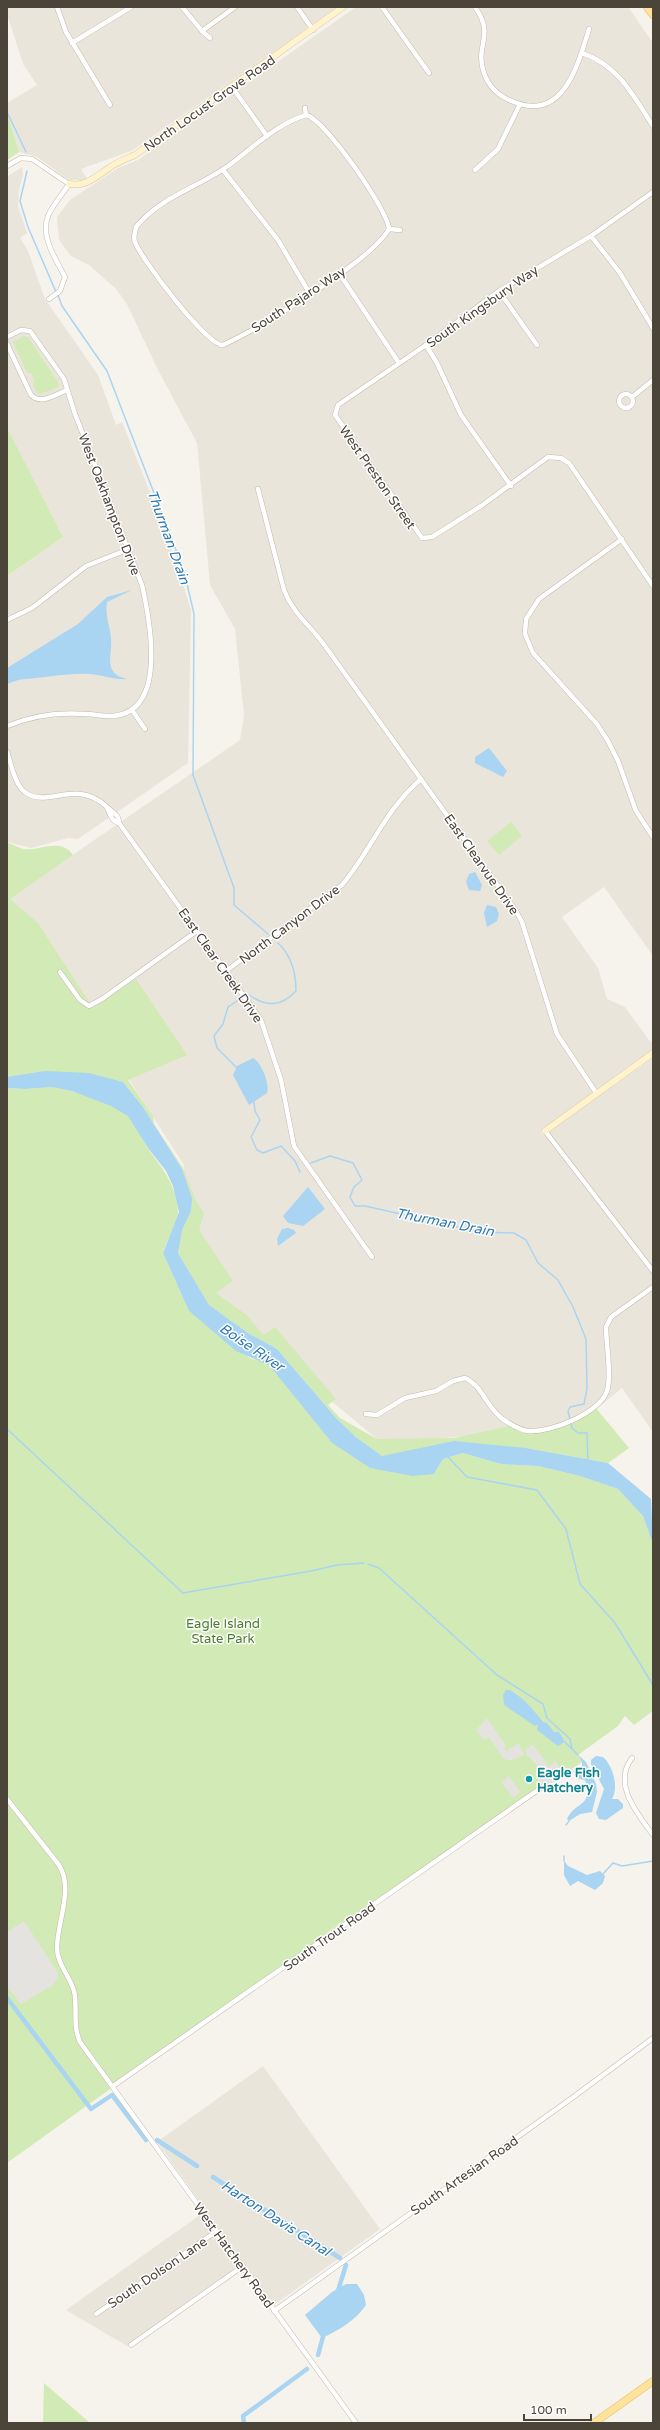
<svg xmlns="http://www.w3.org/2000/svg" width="660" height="2430" font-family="'Varela Round',sans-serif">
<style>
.residential{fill:#eae5da}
.green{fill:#d2eab5}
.parking{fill:#e5e3e0}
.water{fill:#a9d4f2}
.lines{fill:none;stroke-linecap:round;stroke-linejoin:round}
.stream{stroke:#a9d4f2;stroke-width:1.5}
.canal{stroke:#a9d4f2;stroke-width:4.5}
.street-casing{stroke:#c2bbae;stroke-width:5.5}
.secondary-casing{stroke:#d6c79b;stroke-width:7}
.primary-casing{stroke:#e6c16a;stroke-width:8}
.street{stroke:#fff;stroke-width:4.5}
.secondary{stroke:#fff3cd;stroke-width:6}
.primary{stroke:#ffe39c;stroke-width:7}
.culture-dot{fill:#0f9aa8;stroke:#fff;stroke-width:1.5}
.labels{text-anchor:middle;stroke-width:3;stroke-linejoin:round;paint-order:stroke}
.street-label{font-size:13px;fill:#4b4439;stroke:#fff}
.park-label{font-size:13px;fill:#4a7f2a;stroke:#fff}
.culture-label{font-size:13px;font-weight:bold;fill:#0d838f;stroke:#fff;text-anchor:start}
.water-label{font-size:14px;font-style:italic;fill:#2e7ab2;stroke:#fff}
</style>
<rect width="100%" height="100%" fill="#f6f3ec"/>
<!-- residential -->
<g class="residential">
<polygon points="7,7 337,7 139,146 131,151 81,169 87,178 82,180 69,180 37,157 19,152 7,112 7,103 37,85 23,64 7,14"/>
<polygon points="356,7 628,7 653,43 653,956 604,887 562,917 598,968 607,999 625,1007 649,1040 653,1042 653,1050 540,1131 543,1135 653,1058 653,1432 622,1388 547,1450 475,1435 383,1444 329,1399 272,1329 263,1336 209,1303 177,1246 184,1165 128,1078 7,900 240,740 244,715 235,629 210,585 197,443 157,368 127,304 116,289 89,265 71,256 59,240 57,217 70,200 118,168 138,160"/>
<polygon points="22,167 23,175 19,191 18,206 27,233 20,238 28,251 45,299 98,375 116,425 122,422 169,540 191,610 188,763 78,839 68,838 31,848 7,842 7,576 63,537 7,427 7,177"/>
<polygon points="263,2066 380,2229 274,2305 157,2142"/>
<polygon points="200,2215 237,2268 127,2346 66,2310"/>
</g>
<!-- green -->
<g class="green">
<polygon points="7,112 19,152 7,160"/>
<polygon points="24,336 28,337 59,384 58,387 41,394 37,393 33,385 34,380 31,373 27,373 13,342"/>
<polygon points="7,427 63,537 7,576"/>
<polygon points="511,822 522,836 499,855 487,841"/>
<path d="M7,843c7,1 11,5 17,6 17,2 37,-12 49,6l-63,44 28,24 55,85 43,-29 51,76 -59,25 25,36 1,8 29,44 13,33 8,12 -5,17 34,51 -17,12 32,23 15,19 12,-8 61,72 -8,6 12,13 37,21 77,-1 55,-12 12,6 12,1 34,-11 28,-15 34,41 -21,15 -82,-15 -118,4 -26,4 -25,-18 -20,-19 -60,-70 -29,-16 -39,-28 -31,-52 4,-23 9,-19 1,-13 -10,-29 -39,-62 -20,-25 -116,-5z"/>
<path d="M52,1087c22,4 59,13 76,29 8,7 13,21 19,31 15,22 29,36 31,64 1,7 -13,33 -15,42l26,58 33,28 28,19 19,6 63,79 38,25 64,6 9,-15 20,-6 38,11 37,2 42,10 38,13 25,27 10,28v167l-19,14 -9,-9 -7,10 -40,29 4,7 -37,26 -2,-2 -215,146 -5,4 2,3 -158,109 -160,115v-1075l18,1z"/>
<polygon points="44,2383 90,2423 43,2423"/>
</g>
<!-- parking -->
<g class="parking">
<polygon points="487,1718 506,1746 504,1748 506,1751 519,1743 524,1755 509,1761 503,1758 489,1737 484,1740 476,1730"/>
<polygon points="533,1745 549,1767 555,1761 565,1774 545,1788 536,1776 541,1770 527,1755 525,1749"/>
<polygon points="509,1776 520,1792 513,1798 502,1782"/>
<polygon points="24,1921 58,1973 58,1977 53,1985 21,2004 7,1987 7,1932"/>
</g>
<!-- water -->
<g class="water">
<path d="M132,590l-25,12c-3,15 6,30 4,45 0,7 -3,17 2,24 4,6 9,6 14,8 -13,1 -24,-4 -37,-5 -23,-1 -49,4 -72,6l-11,4v-16l71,-44 29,-27z"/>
<polygon points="489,748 507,771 503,777 475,763 475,757"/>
<polygon points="475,872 482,885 480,891 469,890 466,882 469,874"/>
<polygon points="487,905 496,907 499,914 497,921 487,927 484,913"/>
<path d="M253,1058c8,4 17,26 14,35l-18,12 -16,-30 4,-9z"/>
<polygon points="45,1071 89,1073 123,1082 143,1107 182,1169 192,1198 191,1211 182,1230 178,1253 209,1305 248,1333 277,1349 337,1419 357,1438 382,1456 454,1441 526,1448 608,1463 651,1499 653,1544 643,1516 618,1489 580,1476 538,1466 501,1464 463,1453 443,1459 434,1474 413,1476 370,1468 332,1443 269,1365 236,1351 189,1311 163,1253 179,1212 173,1186 166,1171 148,1148 128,1116 111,1106 72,1091 52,1087 25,1089 7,1088 7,1077"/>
<polygon points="308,1187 325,1209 303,1226 288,1223 283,1216"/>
<polygon points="288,1228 294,1230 296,1233 278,1246 277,1239 282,1229"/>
<path d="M506,1690h4c17,11 21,17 33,32l4,1 7,9h5l6,10 -7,4 -21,-16 1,-6 -3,2 -31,-21 -1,-10z"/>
<path d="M578,1755l8,7 10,22 1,8 -5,20 -12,2 -11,7 -2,-2c8,-18 27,-12 18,-39l-6,-1 -6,-8 9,-4v-5z"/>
<path d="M596,1756l7,1c10,9 16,30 9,42h6l5,5v4l-17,12 -7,-1 -3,-6 8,-24 -13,-25v-4z"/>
<polygon points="564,1861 568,1866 587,1875 600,1871 605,1876 603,1883 595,1890 578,1881 570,1886 564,1875"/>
<path d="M346,2284h11l7,11 2,10c-11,16 -27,25 -44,33l-17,-23 27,-23z"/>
</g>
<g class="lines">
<!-- stream -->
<g class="stream">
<polyline points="7,112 26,152"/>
<polyline points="27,171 20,201 28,227 56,292"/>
<polyline points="58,295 62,306 107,371 184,571 194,614 193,775 234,888 234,905 268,934"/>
<path d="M249,995c18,12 32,12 47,-4 0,-19 -4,-35 -18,-48"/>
<polyline points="237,1068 217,1048 214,1036 223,1024 228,1007 240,999"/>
<polyline points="254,1102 255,1111 260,1120 251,1137 257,1150 263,1153 281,1146 295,1161 300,1172"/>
<polyline points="311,1163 330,1156 353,1163 362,1180 354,1187 350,1197 355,1206 365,1206 481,1232 514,1233 526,1240 538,1263 558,1280 573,1307 586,1339 587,1389 584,1404 570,1407 568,1411 572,1428 578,1433 587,1433 588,1461"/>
<polyline points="7,1429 183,1593 311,1571 337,1565 364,1563"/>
<polyline points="448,1457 467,1477 537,1490 566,1529 580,1584 615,1623 653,1685"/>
<polyline points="368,1564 379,1568 497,1675 543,1704 547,1718 570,1739 572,1749"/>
<polyline points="565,1742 578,1755"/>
<polyline points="566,1825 569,1821"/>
<polyline points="564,1856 564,1861"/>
<polyline points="603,1874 613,1863 622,1866 653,1861"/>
</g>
<!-- canal -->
<g class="canal">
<polyline points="7,1998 91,2109 112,2095 146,2140"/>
<polyline points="157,2140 197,2166"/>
<polyline points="213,2177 340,2258"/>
<polyline points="337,2294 346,2265"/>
<polyline points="318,2355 324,2333"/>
<polyline points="244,2423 243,2416 307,2369"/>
</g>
<defs>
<g id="street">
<polyline points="57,7 66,32 110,105"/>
<polyline points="182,7 202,31 210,38"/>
<polyline points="297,7 313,30"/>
<polyline points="382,7 429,73"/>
<path d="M475,7c21,30 -1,38 9,66 5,15 16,24 30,29 50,20 64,-38 75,-73"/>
<polyline points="202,31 235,7"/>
<polyline points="72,43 131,7"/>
<path d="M582,53c36,12 51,42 71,73"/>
<polyline points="232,87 267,136"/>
<path d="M305,108l1,7c18,3 82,95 83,114l11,1"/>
<path d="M306,115c-32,10 -55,35 -81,53 -29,20 -66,30 -89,59 -1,5 -3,10 -1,15 6,17 73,105 88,103 36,-17 147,-83 166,-116"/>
<path d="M7,166l14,-8 11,1 37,25c-7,11 -16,20 -21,32 -8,21 8,43 17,61l-5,14 -11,8"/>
<polyline points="223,170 278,240 310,294"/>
<polyline points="475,170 498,149 520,104"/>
<polyline points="653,192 591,236 499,291 426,345 338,405 335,415 422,538 432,537 481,506 548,457 561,458 569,463 653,586"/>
<polyline points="591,236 620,273 653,328"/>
<polyline points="339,273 399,363"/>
<polyline points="499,291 537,345"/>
<path d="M7,337l14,-7 9,1 34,48 11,35 67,171c8,36 27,131 -33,131 -8,0 -16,-2 -24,-2 -26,-2 -54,2 -78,12"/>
<path d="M7,344l24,51c10,10 24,0 36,-5"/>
<polyline points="426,345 437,363 461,415 511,486"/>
<circle cx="626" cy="401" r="7"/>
<polyline points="632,397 653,380"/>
<path d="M258,489l26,101c9,24 27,36 41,56l191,265 6,11 35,112 40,60"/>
<polyline points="622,539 539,599 526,619 525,634 533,653 597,724 608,741 618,761 636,811 653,837"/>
<polyline points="7,620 32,608 86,566 129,549"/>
<polyline points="132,710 145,729"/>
<path d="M7,752c4,11 8,34 19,41 23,15 51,-15 81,14 6,6 12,7 12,16 -8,-2 -9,-9 -12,-16"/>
<polyline points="119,823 261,1020 281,1080 294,1146 372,1257"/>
<path d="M226,971l116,-86c30,-36 42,-74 79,-106"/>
<polyline points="60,972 80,1000 89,1006 102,999 197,931"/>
<polyline points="545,1131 653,1271"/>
<path d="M366,1414l11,1 28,-17 31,-7 17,-10 12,-3c18,8 22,31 39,42 6,4 16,10 24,11 23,2 71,-18 79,-40 5,-16 -1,-46 -1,-64l5,-10 42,-30"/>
<path d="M632,1758c-20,26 5,55 21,77"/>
<path d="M7,1799l52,66c15,24 -2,57 -2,83 0,16 13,28 17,43 4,17 -2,33 6,51l276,381"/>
<polyline points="113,2086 545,1785"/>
<polyline points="274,2311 572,2098 653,2038"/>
<polyline points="96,2314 217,2231"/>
<polyline points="131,2345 243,2266"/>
</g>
<g id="secondary">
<path d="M69,184c17,3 26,-7 40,-16 8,-6 17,-9 26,-13l208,-148"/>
<polyline points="545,1131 653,1053"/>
</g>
<g id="primary">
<polyline points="647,7 653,15"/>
<polyline points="594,2423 653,2381"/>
</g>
</defs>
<!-- street casing -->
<use href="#street" class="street-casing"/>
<!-- secondary casing -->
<use href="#secondary" class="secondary-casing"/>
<!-- primary casing -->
<use href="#primary" class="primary-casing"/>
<!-- street -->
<use href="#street" class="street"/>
<!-- secondary -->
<use href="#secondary" class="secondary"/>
<!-- primary -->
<use href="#primary" class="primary"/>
</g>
<!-- markers -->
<circle class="culture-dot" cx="529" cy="1779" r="4"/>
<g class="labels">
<!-- street labels -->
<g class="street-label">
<text transform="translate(209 103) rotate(-35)" y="5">North Locust Grove Road</text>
<text transform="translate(298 299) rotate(-33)" y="5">South Pajaro Way</text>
<text transform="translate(482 306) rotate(-35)" y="5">South Kingsbury Way</text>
<text transform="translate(378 477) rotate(55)" y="5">West Preston Street</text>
<text transform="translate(110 504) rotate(69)" y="5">West Oakhampton Drive</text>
<text transform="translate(482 864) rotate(55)" y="5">East Clearvue Drive</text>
<text transform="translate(289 924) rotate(-37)" y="5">North Canyon Drive</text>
<text transform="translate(221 965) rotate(55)" y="5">East Clear Creek Drive</text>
<text transform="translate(329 1936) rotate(-35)" y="5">South Trout Road</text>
<text transform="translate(464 2175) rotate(-35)" y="5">South Artesian Road</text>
<text transform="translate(234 2255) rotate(54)" y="5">West Hatchery Road</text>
<text transform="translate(157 2272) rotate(-34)" y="5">South Dolson Lane</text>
</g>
<!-- park labels -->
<g class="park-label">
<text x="223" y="1628">Eagle Island<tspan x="223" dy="15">State Park</tspan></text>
</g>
<!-- culture labels -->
<g class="culture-label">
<text x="537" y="1777">Eagle Fish<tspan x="537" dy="15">Hatchery</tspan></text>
</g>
<!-- water labels -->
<g class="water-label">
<text transform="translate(169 537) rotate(70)" y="5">Thurman Drain</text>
<text transform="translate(445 1222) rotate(11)" y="5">Thurman Drain</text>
<text transform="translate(252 1347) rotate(34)" y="5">Boise River</text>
<text transform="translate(276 2218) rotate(33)" y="5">Harton Davis Canal</text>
</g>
</g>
<!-- border -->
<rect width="660" height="2430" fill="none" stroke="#4b4439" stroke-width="16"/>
<!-- scale -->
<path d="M524 2414v6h67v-6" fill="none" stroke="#4b4439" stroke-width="2"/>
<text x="530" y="2414" font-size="12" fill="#4b4439" stroke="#ffffff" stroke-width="3" paint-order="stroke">100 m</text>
</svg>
